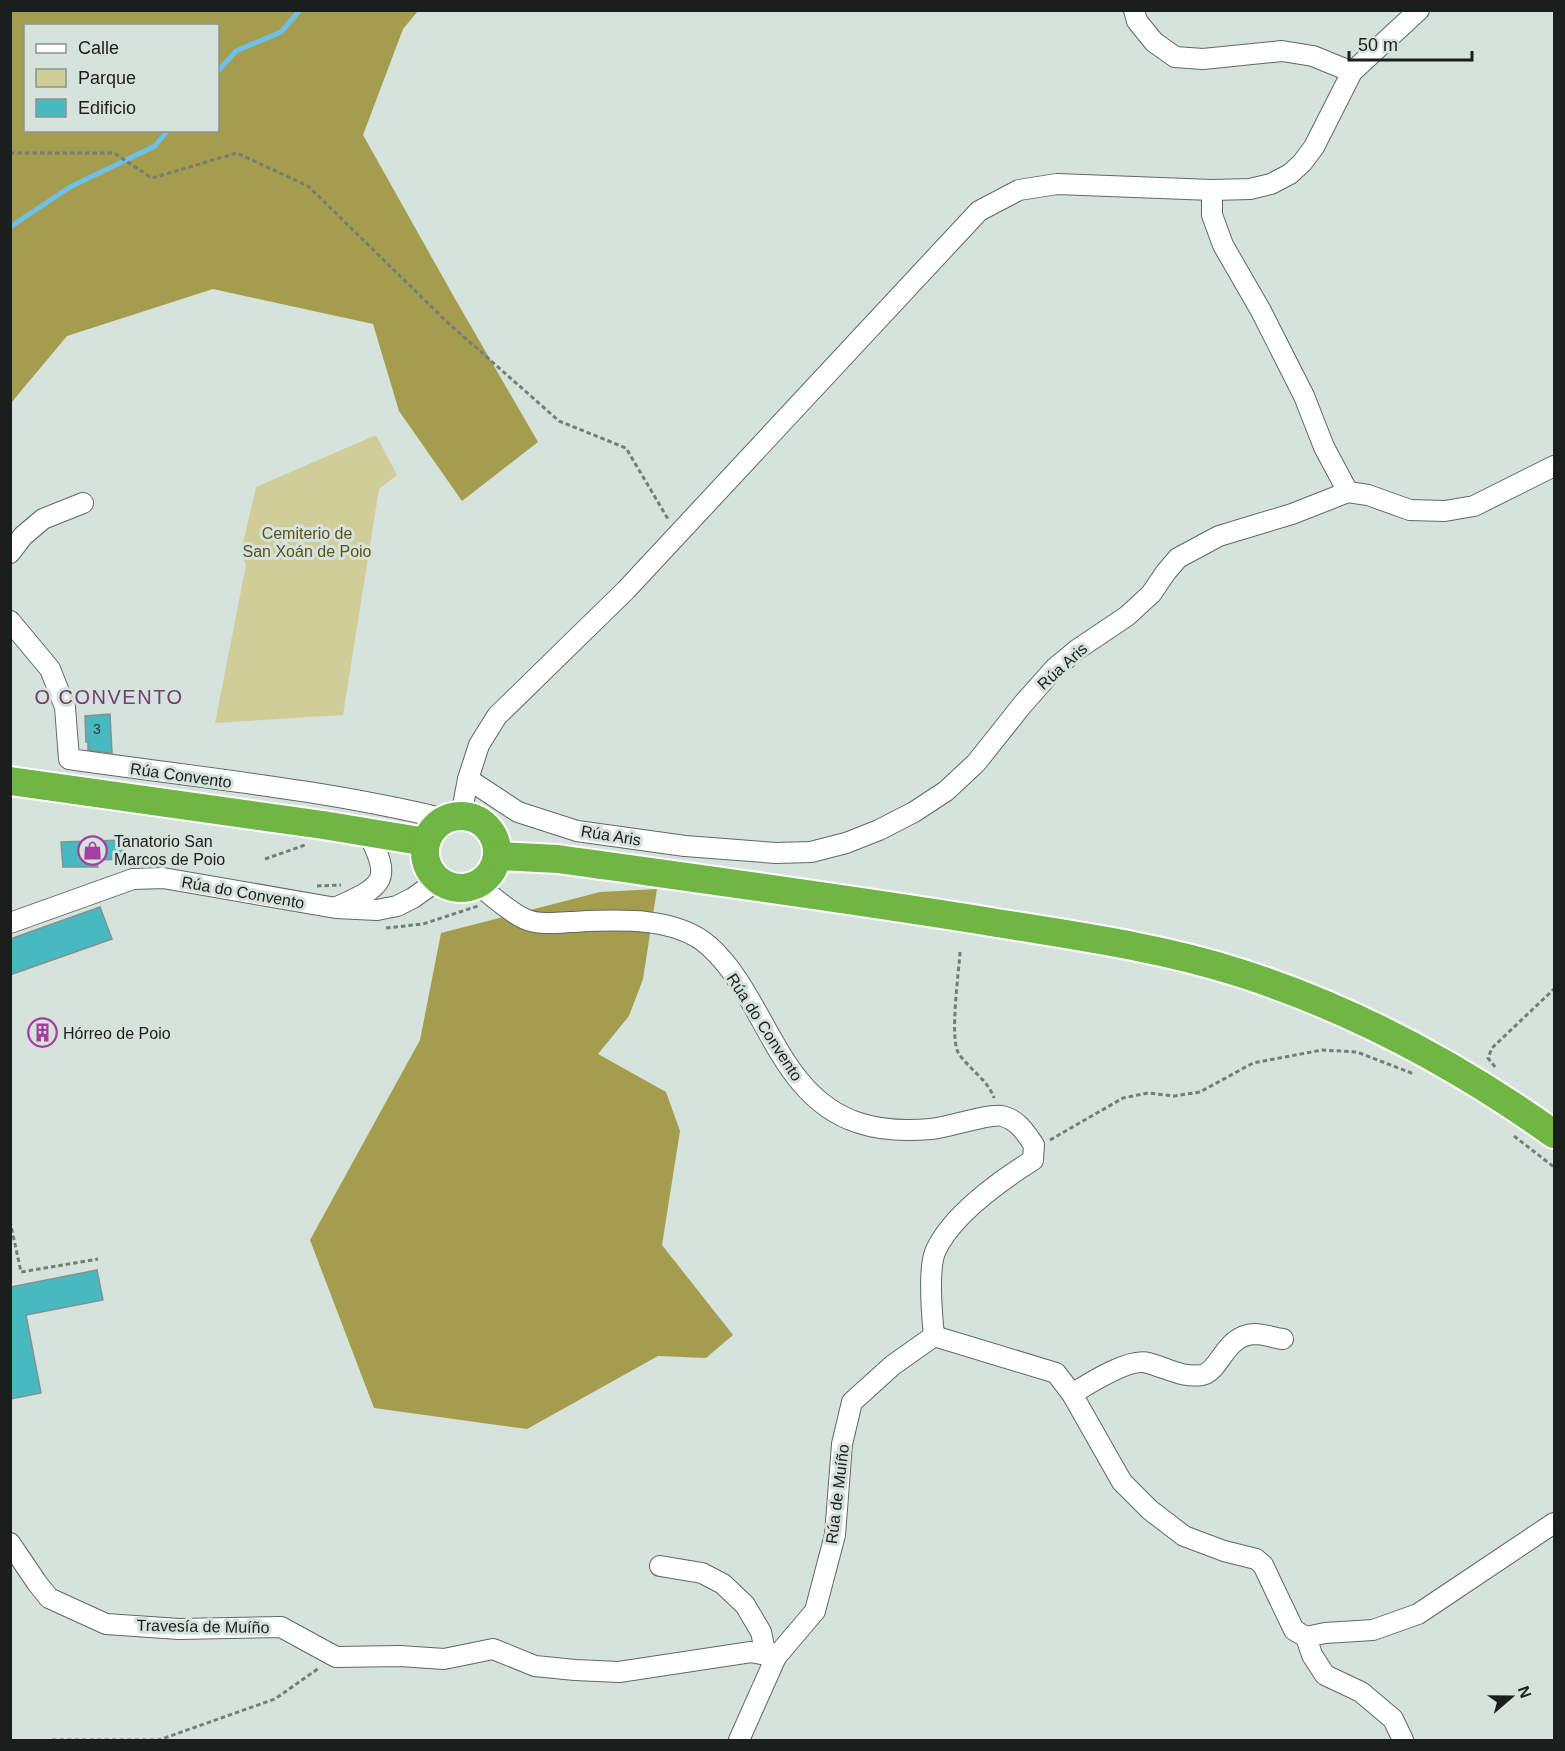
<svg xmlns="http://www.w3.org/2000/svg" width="1565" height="1751" font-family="Arial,sans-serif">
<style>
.green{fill:#d1cd99}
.forest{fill:#a59d4e;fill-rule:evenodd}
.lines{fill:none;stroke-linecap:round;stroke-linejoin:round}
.stream{stroke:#6cc0ea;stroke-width:5}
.building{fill:#47b9bf;stroke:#849191;stroke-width:1.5}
.minor-casing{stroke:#5e6964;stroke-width:22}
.highway-casing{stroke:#fff;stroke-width:32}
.path{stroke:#757d79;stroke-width:3;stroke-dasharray:4.5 3;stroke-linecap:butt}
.minor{stroke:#fff;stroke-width:20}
.highway{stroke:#6fb644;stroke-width:28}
.labels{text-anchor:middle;stroke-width:6;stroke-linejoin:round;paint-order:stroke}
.number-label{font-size:14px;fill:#254545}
.park-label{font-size:16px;fill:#5a5317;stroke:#d6e2dc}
.street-label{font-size:16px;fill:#1a1e1c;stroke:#d6e2dc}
.poi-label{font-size:16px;fill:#1a1e1c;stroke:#d6e2dc;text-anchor:start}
.quarter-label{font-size:20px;letter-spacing:1.5px;fill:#723e70;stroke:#d6e2dc}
</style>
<rect width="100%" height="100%" fill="#d6e2dc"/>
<!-- green -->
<polygon class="green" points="376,435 397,475 379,489 343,715 215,723 246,565 241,552 256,487"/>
<!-- forest -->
<g class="forest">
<path d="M11,10l407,1 -15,18 -40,106 91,162 84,145 -76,59 -63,-90 -26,-87 -160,-35 -146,47 -56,67zM26,26h192v104h-192z"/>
<polygon points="657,889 643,979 629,1016 598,1054 666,1092 680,1131 662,1245 733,1335 706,1358 658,1356 527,1429 374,1408 310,1240 420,1040 441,933 600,892"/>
</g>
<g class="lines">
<!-- stream -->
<g class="stream">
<polyline points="218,71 236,51 281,32 300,10"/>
<polyline points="10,227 70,187 155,146 168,130"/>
</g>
</g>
<!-- building -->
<g class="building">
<polygon points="110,714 112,753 88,750 88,742 86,742 85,716"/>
<polygon points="125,840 125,859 95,860 98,867 63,867 61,842"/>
<polygon points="100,907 112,939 10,975 10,939"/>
<polygon points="97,1270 103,1300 26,1315 41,1393 10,1399 10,1287"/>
</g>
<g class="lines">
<defs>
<g id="minor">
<polyline points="1134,10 1137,21 1154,42 1175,57 1203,59 1282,51 1313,56 1352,72"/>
<polyline points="1212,190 1212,215 1223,245 1261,311 1304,396 1324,447 1348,492"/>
<polyline points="10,553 23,536 43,519 83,503"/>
<path d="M10,621l40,48 15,38 4,52c125,18 253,30 376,60"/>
<polyline points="468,779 518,812 577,831 685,846 776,853 811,852 846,843 879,830 914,812 946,791 976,763 1023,704 1055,668 1078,649 1127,616 1151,594 1166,572 1178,558 1219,536 1292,514 1348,492 1368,495 1410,510 1445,511 1474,506 1554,466"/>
<polyline points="461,816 468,779 479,745 497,716 626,590 979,211 1019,190 1057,184 1212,190 1250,189 1271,184 1290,174 1302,163 1314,147 1352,72 1419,10"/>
<path d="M477,884c15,12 31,27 48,35 13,6 31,4 45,3 43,-2 105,-7 139,24 57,51 68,151 150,177 21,7 49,8 72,6 14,-1 60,-16 71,-13 16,4 23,16 32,29l-1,15c-33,21 -82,55 -98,92 -7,19 -3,64 -1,84"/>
<path d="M337,907c47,-21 56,-27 30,-75"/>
<polyline points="10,923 133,879 163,878 336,908 377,910 397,906 413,898 438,880"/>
<polyline points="934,1336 1056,1373 1072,1394 1122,1482 1150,1510 1184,1536 1224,1551 1256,1559 1263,1565 1294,1630 1306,1637 1312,1655 1325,1675 1361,1692 1393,1719 1403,1740"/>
<path d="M1072,1394c16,-10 58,-37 76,-31 19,5 34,15 54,12 19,-4 22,-40 53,-41 9,0 19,4 28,5"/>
<polyline points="10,1543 37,1583 49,1598 106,1624 179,1629 281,1627 336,1657 400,1656 444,1659 493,1649 535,1666 575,1670 619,1672 751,1652 776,1657"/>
<polyline points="660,1566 702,1573 723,1584 745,1605 761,1632 766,1655"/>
<polyline points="1306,1637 1325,1633 1373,1630 1418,1614 1554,1523"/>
<polyline points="739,1740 776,1657 815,1611 835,1535 842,1444 852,1402 893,1365 934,1336"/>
</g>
<g id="highway">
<polyline points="10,781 323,825 426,842"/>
<circle cx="461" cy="852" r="36"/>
<path d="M497,856l61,3c142,20 285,39 427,62 84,14 170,25 252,51 114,36 220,93 317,162"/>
</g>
</defs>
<!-- minor casing -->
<use href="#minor" class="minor-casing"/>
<!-- highway casing -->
<use href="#highway" class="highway-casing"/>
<!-- path -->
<g class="path">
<polyline points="10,153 114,153 152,178 237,153 308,186 446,321 559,421 626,448 668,519"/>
<polyline points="265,859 305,845"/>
<polyline points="317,886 341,885"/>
<polyline points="386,928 423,924 478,906"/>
<path d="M960,952c-1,20 -11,88 -1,102 11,16 29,26 35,44"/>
<polyline points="1495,1067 1488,1058 1492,1048 1554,989"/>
<polyline points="1514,1136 1554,1167"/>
<polyline points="1050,1140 1123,1098 1148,1093 1174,1096 1200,1092 1253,1063 1322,1050 1357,1052 1414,1074"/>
<polyline points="10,1221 21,1272 98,1259"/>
<polyline points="52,1740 159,1740 275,1699 319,1668"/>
</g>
<!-- minor -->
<use href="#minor" class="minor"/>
<!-- highway -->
<use href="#highway" class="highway"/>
</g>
<!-- icons -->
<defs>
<symbol id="shop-ring" viewBox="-11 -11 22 22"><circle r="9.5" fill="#d6e2dc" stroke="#a53ea2" stroke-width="1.5"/><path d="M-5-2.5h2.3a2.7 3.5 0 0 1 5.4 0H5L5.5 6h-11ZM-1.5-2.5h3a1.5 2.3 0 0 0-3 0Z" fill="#a53ea2"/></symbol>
<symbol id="building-ring" viewBox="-11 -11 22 22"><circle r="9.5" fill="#d6e2dc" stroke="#a53ea2" stroke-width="1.5"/><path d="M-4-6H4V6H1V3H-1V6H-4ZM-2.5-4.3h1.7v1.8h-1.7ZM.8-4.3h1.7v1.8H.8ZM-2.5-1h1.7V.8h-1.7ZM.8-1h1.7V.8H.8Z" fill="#a53ea2"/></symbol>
</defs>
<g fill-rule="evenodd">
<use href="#shop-ring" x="76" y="834" width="33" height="33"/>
<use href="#building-ring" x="26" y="1016" width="33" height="33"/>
</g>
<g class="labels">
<!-- number labels -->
<g class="number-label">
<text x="97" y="734">3</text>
</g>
<!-- park labels -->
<g class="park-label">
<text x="307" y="539">Cemiterio de<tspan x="307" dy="18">San Xoán de Poio</tspan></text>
</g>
<!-- street labels -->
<g class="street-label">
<text transform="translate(1062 666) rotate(-42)" y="6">Rúa Aris</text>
<text transform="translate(181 775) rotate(8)" y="6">Rúa Convento</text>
<text transform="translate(611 835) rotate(9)" y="6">Rúa Aris</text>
<text transform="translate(243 892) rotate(10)" y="6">Rúa do Convento</text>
<text transform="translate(765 1027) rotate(57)" y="6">Rúa do Convento</text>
<text transform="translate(837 1494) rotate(-83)" y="6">Rúa de Muíño</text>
<text transform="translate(203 1626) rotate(1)" y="6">Travesía de Muíño</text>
</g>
<!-- poi labels -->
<g class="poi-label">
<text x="114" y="847">Tanatorio San<tspan x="114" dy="18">Marcos de Poio</tspan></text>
<text x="63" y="1039">Hórreo de Poio</text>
</g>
<!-- quarter labels -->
<g class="quarter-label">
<text x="109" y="704">O CONVENTO</text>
</g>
</g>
<!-- border -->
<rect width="1565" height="1751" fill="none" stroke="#1a1e1c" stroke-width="24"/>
<!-- legend -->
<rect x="24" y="24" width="195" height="108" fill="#d6e2dc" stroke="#8b948f" stroke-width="1.5"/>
<rect x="36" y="44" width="30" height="9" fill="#ffffff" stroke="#8b948f" stroke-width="1.5"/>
<text x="78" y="54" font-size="18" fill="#1a1e1c">Calle</text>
<rect x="36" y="69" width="30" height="18" fill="#d1cd99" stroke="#8b948f" stroke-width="1.5"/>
<text x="78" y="84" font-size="18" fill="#1a1e1c">Parque</text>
<rect x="36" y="99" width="30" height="18" fill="#47b9bf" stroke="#8b948f" stroke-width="1.5"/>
<text x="78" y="114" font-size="18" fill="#1a1e1c">Edificio</text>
<!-- north arrow -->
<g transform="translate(1511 1697) rotate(70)" stroke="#d6e2dc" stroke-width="4.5" paint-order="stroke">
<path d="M0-4.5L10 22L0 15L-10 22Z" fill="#1a1e1c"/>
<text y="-9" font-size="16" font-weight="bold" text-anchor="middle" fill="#1a1e1c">N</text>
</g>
<!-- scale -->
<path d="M1349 51v9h123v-9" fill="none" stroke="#1a1e1c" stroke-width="3"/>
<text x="1358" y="51" font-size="18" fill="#1a1e1c" stroke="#d6e2dc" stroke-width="4.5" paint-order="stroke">50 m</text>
</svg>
